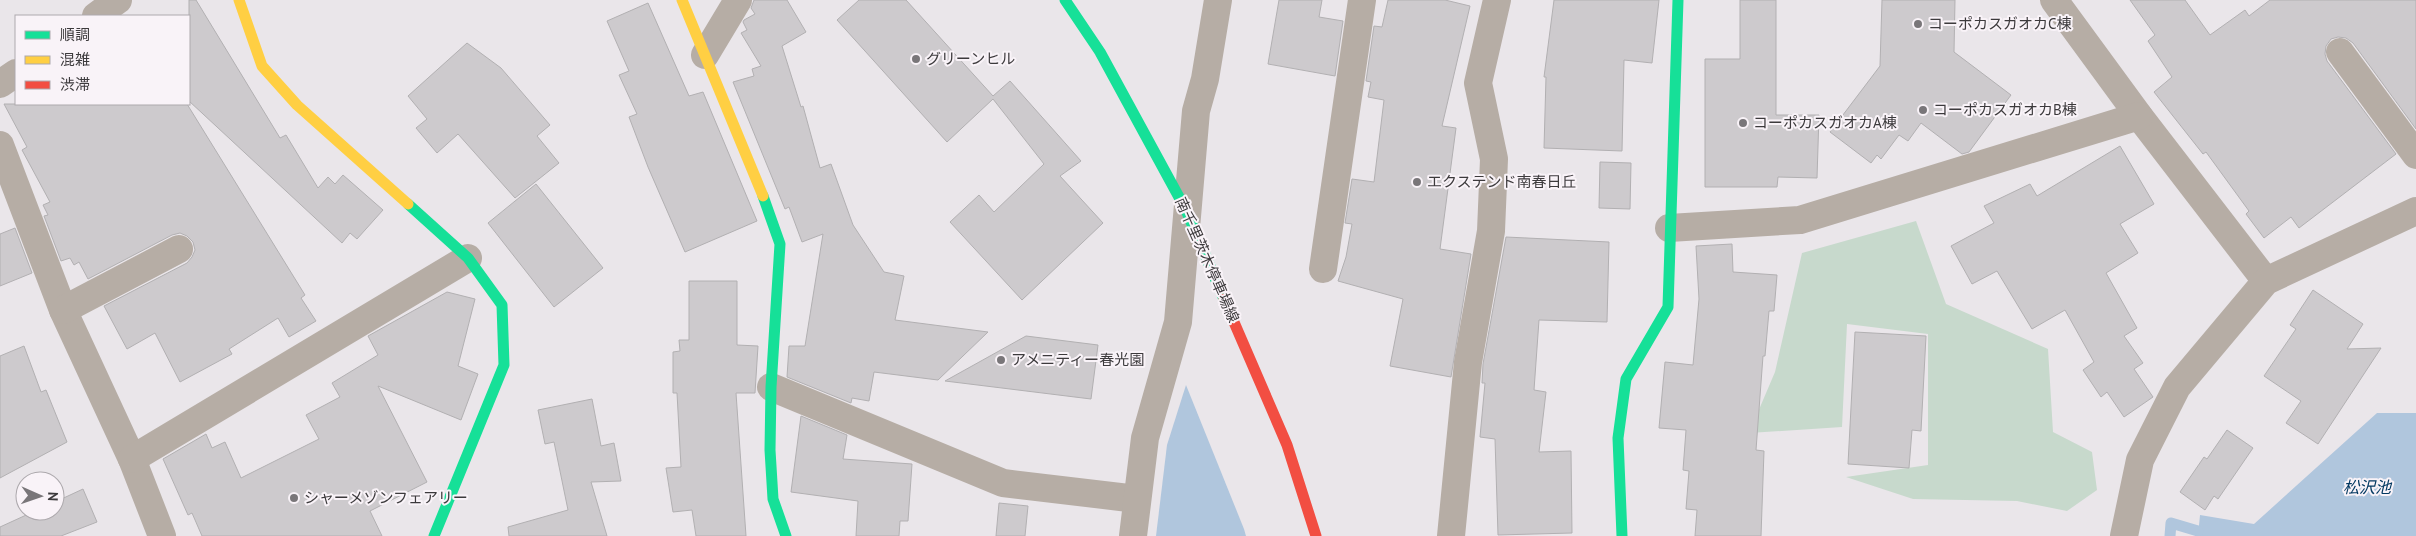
<svg xmlns="http://www.w3.org/2000/svg" width="2416" height="536" font-family="'PT Sans','Noto Sans JP',sans-serif">
<style>
.green{fill:#c7d9cc}
.water{fill:#b0c6dd}
.lines{fill:none;stroke-linecap:round;stroke-linejoin:round}
.stream{stroke:#b0c6dd;stroke-width:11}
.building{fill:#cdcacd;stroke:#b2b0b2}
.street{stroke:#b6ada5;stroke-width:28}
.fast{stroke:#16e098;stroke-width:11}
.slow{stroke:#ffcf43;stroke-width:11}
.jam{stroke:#f24e42;stroke-width:11}
.poi-dot{fill:#797679;stroke:#f9f3f8;stroke-width:2}
.labels{text-anchor:middle;stroke-width:4;stroke-linejoin:round;paint-order:stroke}
.poi-label{font-size:15px;fill:#3c3a3c;stroke:#f9f3f8;text-anchor:start}
.street-label{font-size:15px;fill:#3c3a3c;stroke:#f9f3f8}
.water-label{font-size:16px;font-style:italic;fill:#033961;stroke:#f9f3f8}
</style>
<rect width="100%" height="100%" fill="#eae6ea"/>
<!-- green -->
<polygon class="green" points="1916,221 1946,304 2048,349 2053,432 2092,452 2097,490 2067,511 2017,501 1913,499 1846,477 1928,465 1928,334 1847,324 1842,427 1749,433 1775,372 1802,253"/>
<!-- water -->
<g class="water">
<polygon points="1186,385 1244,529 1246,536 1156,536 1167,445"/>
<polygon points="2377,413 2416,413 2416,536 2198,536 2200,515 2254,524"/>
</g>
<g class="lines">
<!-- stream -->
<polyline class="stream" points="2170,536 2171,523 2198,531"/>
</g>
<!-- building -->
<g class="building">
<polygon points="189,0 196,0 280,138 286,135 318,188 328,177 335,184 343,175 383,210 357,239 350,233 342,243 189,101"/>
<polygon points="754,0 787,0 806,32 782,46 801,107 803,106 820,168 831,164 853,225 884,272 904,276 895,320 988,332 938,380 874,372 869,401 852,398 851,403 787,377 789,346 805,346 823,234 802,242 789,207 785,209 733,82 754,76 752,69 761,66 741,33 747,30 743,22 744,20 755,14 751,8"/>
<polygon points="859,0 906,0 993,96 1010,81 1081,161 1060,176 1103,223 1022,300 950,222 979,195 994,212 1044,164 993,99 947,142 837,20"/>
<polygon points="1279,0 1322,0 1319,17 1343,21 1335,76 1268,64"/>
<polygon points="1388,0 1445,0 1470,6 1442,126 1456,128 1440,249 1471,254 1451,377 1390,366 1403,299 1338,281 1346,257 1352,224 1345,223 1352,179 1374,182 1384,100 1368,97 1371,82 1366,81 1374,26 1382,27"/>
<polygon points="1554,0 1659,0 1652,63 1624,60 1622,151 1544,148 1546,77 1544,77"/>
<polygon points="1740,0 1776,0 1776,115 1819,115 1817,178 1778,177 1777,187 1705,187 1705,59 1740,59"/>
<polygon points="1882,0 1955,0 1954,52 2011,95 1969,152 1962,154 1921,123 1908,141 1899,135 1881,159 1877,155 1871,163 1830,132 1880,66"/>
<polygon points="2130,0 2185,0 2210,35 2245,10 2249,16 2270,0 2416,0 2416,129 2353,43 2346,38 2338,37 2331,39 2326,46 2325,54 2327,61 2396,154 2299,228 2291,217 2264,238 2246,214 2249,211 2206,152 2203,154 2154,92 2172,77 2148,41 2155,35"/>
<polygon points="648,3 689,96 703,92 757,221 685,252 648,167 629,117 637,114 619,75 629,71 607,21"/>
<polygon points="467,43 501,68 550,125 537,136 559,163 515,198 458,134 437,153 416,128 427,119 408,96"/>
<polygon points="4,104 187,104 305,295 301,298 316,321 289,337 278,318 229,349 232,354 180,382 155,333 127,349 104,306 187,263 192,257 195,250 193,242 187,236 180,233 172,235 88,279 79,262 74,265 70,258 61,261 44,216 48,215 43,205 50,202 22,150 27,147"/>
<polygon points="2120,146 2154,204 2120,224 2138,253 2106,273 2137,328 2124,336 2143,363 2134,369 2153,397 2124,417 2107,392 2101,397 2083,370 2094,362 2065,310 2032,329 1997,271 1972,284 1951,246 1994,223 1984,206 2030,184 2037,196"/>
<polygon points="1600,162 1631,163 1630,209 1599,208"/>
<polygon points="536,184 603,268 554,307 488,223"/>
<polygon points="15,228 32,273 0,286 0,234"/>
<polygon points="1506,237 1609,242 1607,322 1539,320 1534,390 1546,392 1539,452 1571,451 1572,533 1498,535 1495,439 1480,437 1485,383 1482,383 1483,364"/>
<polygon points="1732,244 1733,272 1777,275 1774,311 1769,311 1765,356 1763,356 1756,450 1764,451 1761,536 1695,536 1697,510 1686,509 1689,471 1683,470 1686,430 1659,428 1665,362 1693,365 1699,299 1696,246"/>
<polygon points="689,281 737,281 737,345 758,346 755,393 736,393 746,536 696,536 692,510 673,512 666,468 681,467 677,393 673,393 673,352 680,351 679,340 689,340"/>
<polygon points="2313,290 2363,324 2347,349 2381,348 2318,444 2286,423 2301,401 2264,376 2296,329 2290,325"/>
<polygon points="447,292 475,299 458,366 478,374 461,420 378,386 427,482 370,511 382,536 202,536 192,513 188,515 163,459 206,434 212,448 225,442 241,478 319,439 306,415 340,397 332,383 378,355 368,336"/>
<polygon points="1855,332 1926,336 1921,431 1912,430 1909,468 1848,464"/>
<polygon points="1026,336 1098,345 1091,399 945,381"/>
<polygon points="24,346 41,392 46,390 67,442 0,478 0,356"/>
<polygon points="592,399 601,446 614,443 621,481 591,482 607,536 509,536 508,527 568,510 554,442 545,444 538,410"/>
<polygon points="801,416 847,435 843,459 912,464 908,521 900,521 899,536 856,536 858,501 791,492"/>
<polygon points="2227,430 2253,448 2218,499 2214,496 2205,510 2180,492 2204,457 2207,459"/>
<polygon points="83,489 97,522 61,536 0,536 0,527 35,511 55,511 55,502"/>
<polygon points="999,503 1028,506 1025,536 996,536"/>
</g>
<g class="lines">
<!-- street -->
<g class="street">
<polyline points="2054,0 2139,116 2266,281"/>
<polyline points="96,16 118,0"/>
<polyline points="2340,52 2416,155"/>
<polyline points="705,55 738,0"/>
<polyline points="0,84 16,73"/>
<polyline points="0,145 63,310 132,459 162,536"/>
<polyline points="1669,228 1800,220 2139,116"/>
<polyline points="1323,269 1362,0"/>
<polyline points="63,310 179,249"/>
<polyline points="771,387 1003,483 1137,499"/>
<polyline points="132,459 468,258"/>
<polyline points="1133,536 1145,438 1178,322 1196,111 1205,79 1218,0"/>
<polyline points="1451,536 1468,362 1491,231 1494,159 1478,83 1497,0"/>
<polyline points="2124,536 2140,460 2177,387 2266,281 2416,211"/>
</g>
<!-- fast -->
<g class="fast">
<polyline points="1065,0 1100,52 1186,210 1224,299"/>
<polyline points="763,196 780,244 771,387 770,450 773,499 786,536"/>
<polyline points="408,204 468,258 502,305 504,365 434,536"/>
<polyline points="1622,536 1618,438 1626,379 1668,307 1678,0"/>
</g>
<!-- slow -->
<g class="slow">
<polyline points="239,0 262,66 297,105 408,204"/>
<polyline points="682,0 763,196"/>
</g>
<!-- jam -->
<polyline class="jam" points="1224,299 1287,445 1316,536"/>
</g>
<!-- markers -->
<g class="poi-dot">
<circle cx="1918" cy="24" r="5"/>
<circle cx="916" cy="59" r="5"/>
<circle cx="1923" cy="110" r="5"/>
<circle cx="1743" cy="123" r="5"/>
<circle cx="1417" cy="182" r="5"/>
<circle cx="1001" cy="360" r="5"/>
<circle cx="294" cy="498" r="5"/>
</g>
<g class="labels">
<!-- poi labels -->
<g class="poi-label">
<text x="1928" y="29">コーポカスガオカC棟</text>
<text x="926" y="64">グリーンヒル</text>
<text x="1933" y="115">コーポカスガオカB棟</text>
<text x="1753" y="128">コーポカスガオカA棟</text>
<text x="1427" y="187">エクステンド南春日丘</text>
<text x="1011" y="365">アメニティー春光園</text>
<text x="304" y="503">シャーメゾンフェアリー</text>
</g>
<!-- street labels -->
<g class="street-label">
<text transform="translate(1207 260) rotate(66)" y="5">南千里茨木停車場線</text>
</g>
<!-- water labels -->
<g class="water-label">
<text x="2367" y="493">松沢池</text>
</g>
</g>
<!-- legend -->
<rect x="15" y="15" width="175" height="90" fill="#f9f3f8" stroke="#ada9ad"/>
<rect x="25" y="31" width="25" height="8" fill="#16e098" stroke="#ada9ad"/>
<text x="60" y="40" font-size="15" fill="#3c3a3c">順調</text>
<rect x="25" y="56" width="25" height="8" fill="#ffcf43" stroke="#ada9ad"/>
<text x="60" y="65" font-size="15" fill="#3c3a3c">混雑</text>
<rect x="25" y="81" width="25" height="8" fill="#f24e42" stroke="#ada9ad"/>
<text x="60" y="90" font-size="15" fill="#3c3a3c">渋滞</text>
<!-- north arrow -->
<g transform="translate(40 496) rotate(92)"><circle r="24" fill="#f9f3f8" stroke="#ada9ad"/>
<path d="M0-4L9 19L0 12L-9 19Z" fill="#797679"/>
<text y="-8" font-size="14" font-weight="bold" text-anchor="middle" fill="#3c3a3c">N</text>
</g>
</svg>
